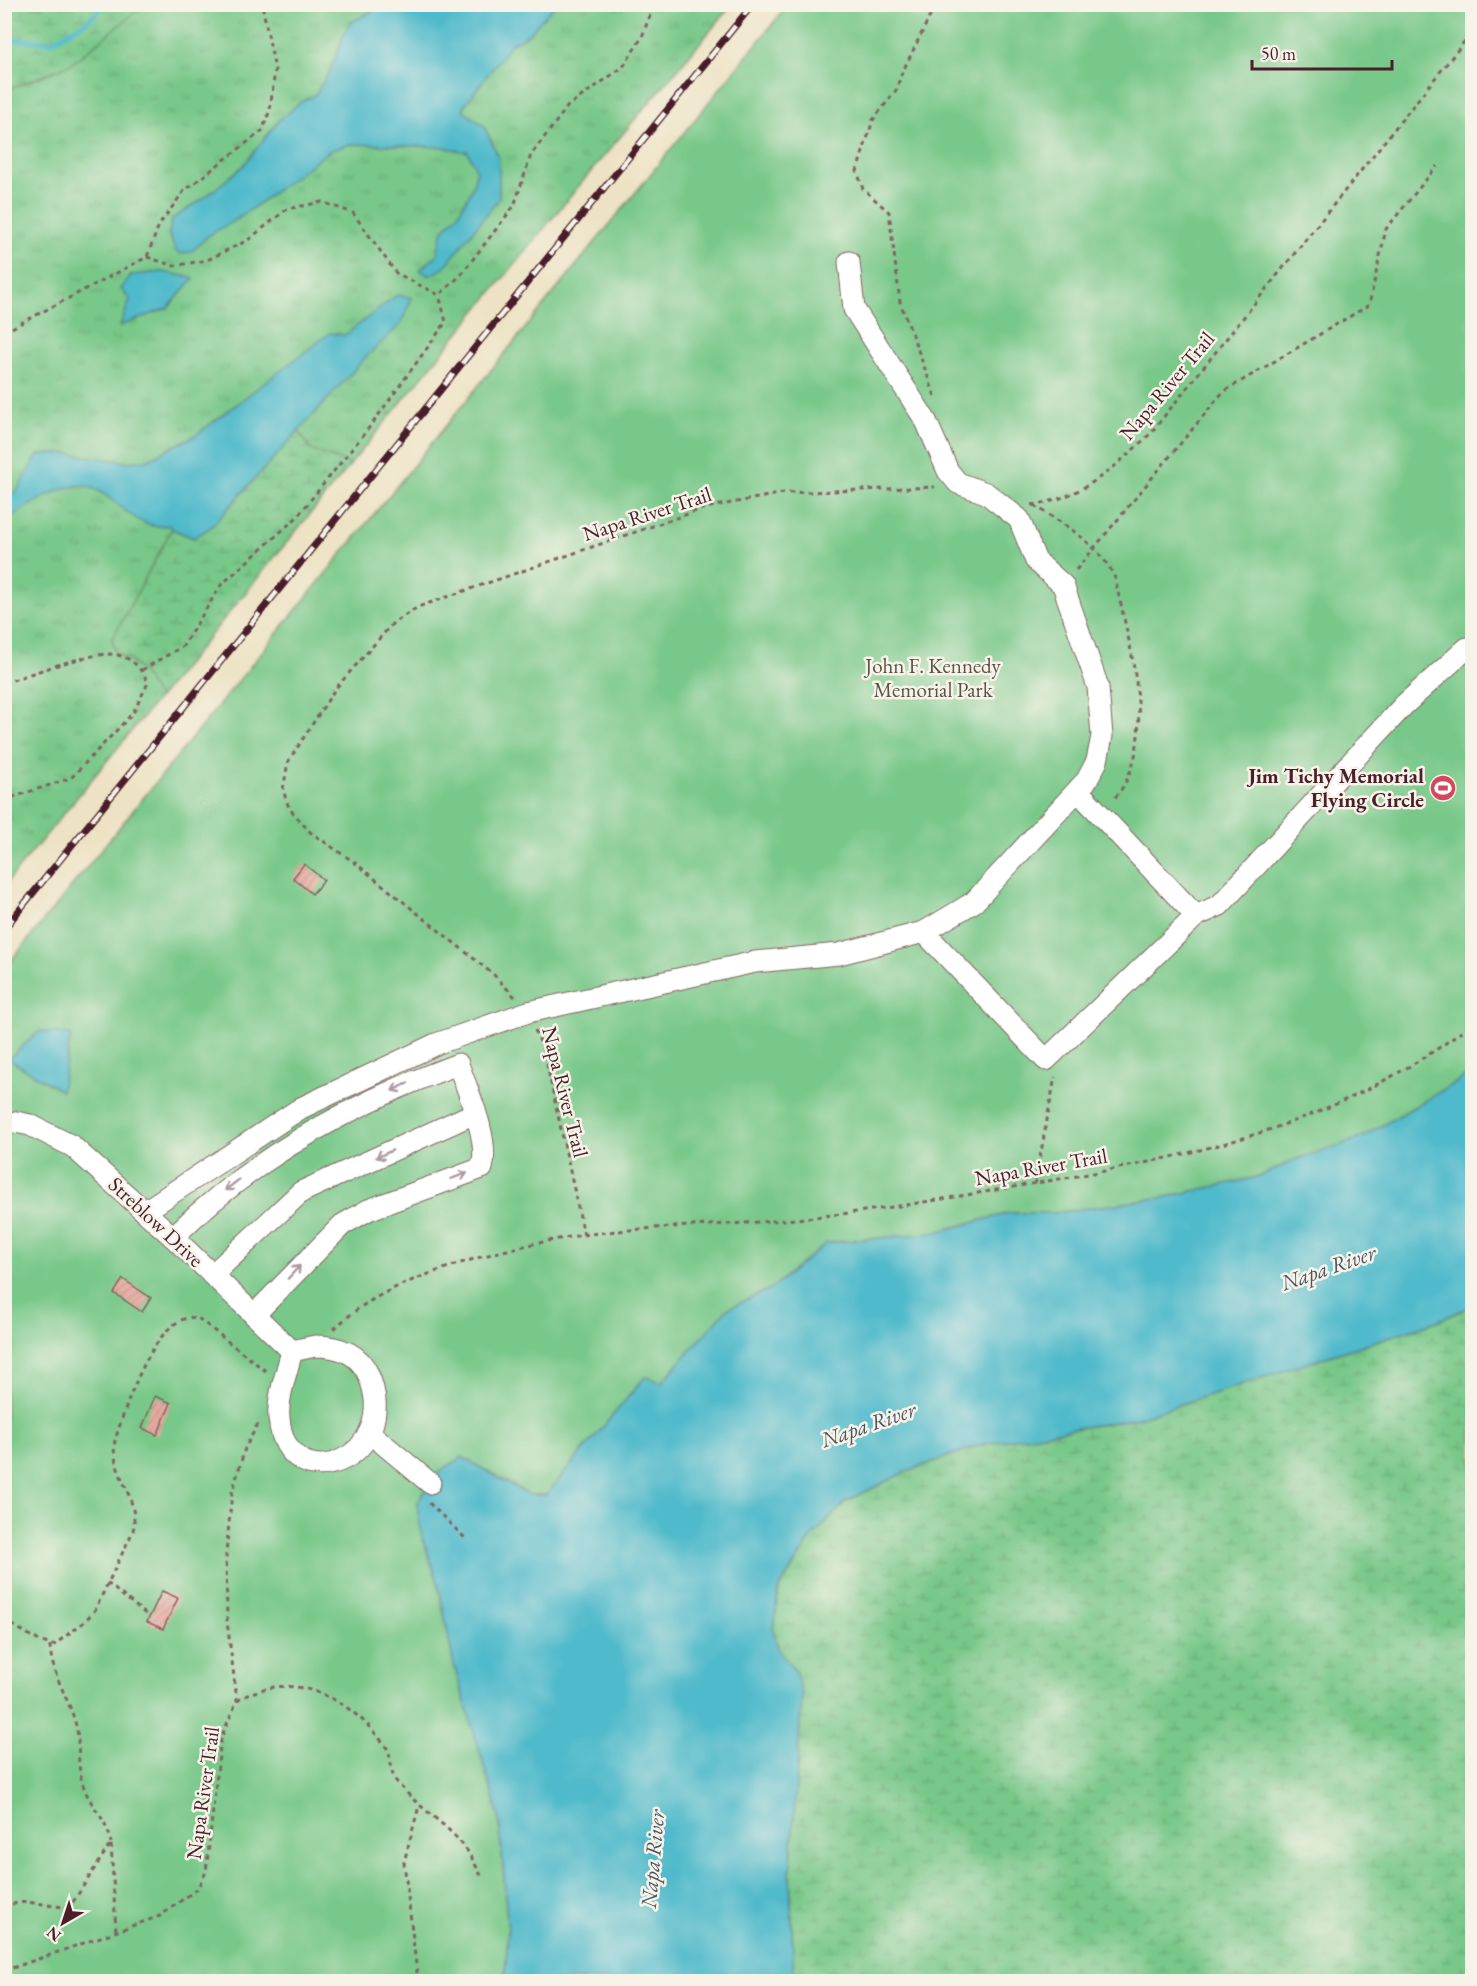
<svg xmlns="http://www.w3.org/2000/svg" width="1477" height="1986" font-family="'EB Garamond',serif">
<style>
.grass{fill:url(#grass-tufts);stroke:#61745a;stroke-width:1.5}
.wetland{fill:url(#wetland-marsh);stroke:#61745a;stroke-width:1.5}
.park{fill:#78c889;stroke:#61745a;stroke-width:1.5}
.water{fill:#4fbacb;stroke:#4c6c7b;stroke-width:1.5}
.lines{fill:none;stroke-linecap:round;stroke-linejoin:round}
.stream{stroke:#4fbacb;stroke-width:5}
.building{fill:url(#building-hatch)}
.minor-casing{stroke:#836360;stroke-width:23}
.path{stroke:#836360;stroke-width:3;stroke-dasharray:4.5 4.5;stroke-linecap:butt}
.minor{stroke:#fff;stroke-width:21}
.rail-casing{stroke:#4a1f2b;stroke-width:7}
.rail{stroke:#f7f3e8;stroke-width:4.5;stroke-dasharray:14;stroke-linecap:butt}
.oneway{stroke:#ae9aa0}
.labels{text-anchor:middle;stroke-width:5;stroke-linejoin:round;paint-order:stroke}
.street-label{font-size:21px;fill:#4a1f2b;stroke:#f7f3e8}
.park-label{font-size:21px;fill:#585247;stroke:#f7f3e8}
.poi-label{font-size:21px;font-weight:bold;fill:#4a1f2b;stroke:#f7f3e8;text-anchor:end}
.water-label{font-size:22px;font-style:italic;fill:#4c5563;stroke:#f7f3e8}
</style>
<defs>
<pattern id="grass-tufts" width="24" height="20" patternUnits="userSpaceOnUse" patternTransform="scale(1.5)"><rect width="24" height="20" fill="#78c889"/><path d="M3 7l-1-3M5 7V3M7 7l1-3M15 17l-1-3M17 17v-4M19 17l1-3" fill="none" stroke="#69ab76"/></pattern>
<pattern id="wetland-marsh" width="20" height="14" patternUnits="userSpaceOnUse" patternTransform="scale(1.5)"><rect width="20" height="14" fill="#78c889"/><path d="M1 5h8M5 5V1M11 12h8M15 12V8" fill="none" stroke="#69ab76"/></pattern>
<pattern id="building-hatch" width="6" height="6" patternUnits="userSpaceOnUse" patternTransform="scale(1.5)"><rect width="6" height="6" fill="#e8aba1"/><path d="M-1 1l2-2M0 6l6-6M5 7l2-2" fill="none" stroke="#be8b83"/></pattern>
</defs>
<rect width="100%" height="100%" fill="#f7f3e8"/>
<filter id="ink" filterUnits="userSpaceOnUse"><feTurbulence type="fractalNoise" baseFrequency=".0167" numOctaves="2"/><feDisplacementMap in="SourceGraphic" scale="12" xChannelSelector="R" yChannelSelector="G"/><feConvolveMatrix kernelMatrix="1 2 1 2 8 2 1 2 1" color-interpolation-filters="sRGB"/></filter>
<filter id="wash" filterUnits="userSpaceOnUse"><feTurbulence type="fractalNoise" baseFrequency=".008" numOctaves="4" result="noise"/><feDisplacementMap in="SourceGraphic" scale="24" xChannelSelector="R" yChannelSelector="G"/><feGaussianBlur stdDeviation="1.35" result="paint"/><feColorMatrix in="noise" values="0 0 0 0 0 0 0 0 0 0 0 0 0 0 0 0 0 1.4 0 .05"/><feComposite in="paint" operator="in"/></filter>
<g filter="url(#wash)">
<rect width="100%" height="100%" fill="#ede2c3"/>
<!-- grass -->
<polygon class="grass" points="106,4 732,5 592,170 5,885 5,39"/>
<!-- wetland -->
<g class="wetland">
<polygon points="12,5 12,4 144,5 71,64 5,91 5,14"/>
<path d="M298,430l13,20 40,14 -192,234c-15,-21 -18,-34 -43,-44l-4,-15 60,-110 22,9 18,-12z"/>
<polygon points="1472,1306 1472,1981 794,1981 790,1877 796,1776 796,1673 779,1651 773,1630 779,1588 812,1537 845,1502 905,1472 983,1444 1138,1418 1437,1321"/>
</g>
<!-- park -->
<polygon class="park" points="788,5 1472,5 1472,1073 1361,1138 1295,1160 1258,1177 1166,1197 1054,1213 1010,1213 932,1233 827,1243 772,1288 727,1309 662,1382 645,1377 546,1495 529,1495 493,1474 422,1536 438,1582 454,1665 499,1816 508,1931 505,1981 5,1982 5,968"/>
<!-- water -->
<g class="water">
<polygon points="384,5 555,5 529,34 511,44 464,106 464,111 484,126 499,158 499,198 444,268 429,276 420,270 437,255 443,230 457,216 471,191 477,171 467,150 465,152 444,147 351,144 331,150 239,218 209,235 192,251 181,254 175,250 169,234 172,219 203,199 243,166 279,120 302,101 315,95 330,71 344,34 351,22"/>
<polygon points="162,272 194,278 168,308 120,326 130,300 121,289 131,275"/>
<path d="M397,295l15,3 -12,27 -36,34 -152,167 -18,12 -22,-9 -3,-4c-38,10 -60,-45 -94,-39 -22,3 -52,23 -70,35v-24l12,-6 21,-36 26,-2 62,9 21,-2 49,-25 134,-102 15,2z"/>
<polygon points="40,1031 71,1035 61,1091 8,1059"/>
<polygon points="1472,1073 1472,1306 1437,1321 1138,1418 983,1444 905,1472 845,1502 812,1537 779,1588 773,1630 779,1651 796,1673 802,1695 790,1877 794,1981 505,1981 508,1931 499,1816 454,1665 438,1582 422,1536 417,1504 436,1474 462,1457 529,1495 546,1495 645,1377 662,1382 727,1309 772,1288 827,1243 932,1233 1010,1213 1054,1213 1166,1197 1258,1177 1295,1160 1361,1138"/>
</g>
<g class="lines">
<!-- stream -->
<polyline class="stream" points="4,39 51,42 86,22 106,4"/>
</g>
<g id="blocks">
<!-- building -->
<g class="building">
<polygon points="304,864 324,880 312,894 293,878"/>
<polygon points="123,1279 151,1298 142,1312 114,1293"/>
<polygon points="155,1396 171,1403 157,1435 142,1428"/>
<polygon points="162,1591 178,1598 163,1629 147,1622"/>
</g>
</g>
</g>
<g filter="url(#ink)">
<use href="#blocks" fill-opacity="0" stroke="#836360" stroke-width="1.5"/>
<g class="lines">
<defs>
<g id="minor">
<polyline points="1196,916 1220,905 1404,705 1467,648"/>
<polyline points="924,932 1046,1060 1196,916 1078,791"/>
<polyline points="4,1125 16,1122 30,1125 72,1146 173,1237 292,1351"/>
<polyline points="145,1211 301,1108 436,1044 528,1012 755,962 839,954 924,932 974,902 1087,780 1097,761 1102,736 1098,687 1063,585 1036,561 1019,519 986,493 958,483 948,471 926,421 854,309 849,262"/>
<path d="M173,1237c81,-80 179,-134 285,-173 10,28 32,76 24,104l-114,42 -26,15 -88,90"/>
<polyline points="212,1275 301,1192 475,1113"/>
<path d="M315,1346c23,0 43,6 53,28 37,85 -81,131 -89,44 -2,-20 8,-47 13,-67z"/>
<polyline points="370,1433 430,1483"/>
</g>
</defs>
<!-- minor casing -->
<use href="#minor" class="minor-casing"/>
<!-- path -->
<g class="path">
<polyline points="147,257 174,266 207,260 248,240 287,209 322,202 353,213 396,273 439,295 460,276 514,206 531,155 568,106 623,67 642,37 654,4"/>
<polyline points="4,332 147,257 159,225 184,191 262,131 270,110 275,70 262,4"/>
<polyline points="935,396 900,302 889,212 863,189 857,171 873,120 897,89 900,77 936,4"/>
<path d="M1032,505c51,-7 83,-38 118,-71l322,-402"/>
<path d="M1034,505c31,21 65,38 81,73 13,63 47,169 -2,222"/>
<polyline points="1076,570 1223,392 1369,305 1386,229 1437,166"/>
<polyline points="142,670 183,646 221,585 296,518 372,424 446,322 439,295"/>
<path d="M4,683c24,-8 92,-34 114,-28 15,4 24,14 30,28l-15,30 -62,65 -67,22"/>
<polyline points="515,997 494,975 354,862 310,832 289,808 283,790 288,762 335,689 393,623 418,607 705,508 784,493 935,487"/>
<polyline points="535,1030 544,1051 584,1235"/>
<polyline points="1035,1184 1055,1077"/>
<path d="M334,1329c32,-31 68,-46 109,-60 46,-16 93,-27 140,-34 74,-10 149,-9 222,-17 72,-7 143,-20 214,-32 167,-28 315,-57 453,-162"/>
<polyline points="429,1503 467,1540"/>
<polyline points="107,1583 147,1615"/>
<path d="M4,1620l37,22 13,3 30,-23 11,-12 38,-79c7,-36 -24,-58 -18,-91 10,-31 41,-131 83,-122l69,54"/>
<path d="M50,1645c1,31 21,55 27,85 3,20 -1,40 8,60 8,20 23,30 26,53"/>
<path d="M237,1701c54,-35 115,-2 149,46 7,9 3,25 10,34 19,24 47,40 66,63 8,9 13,21 19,31"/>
<path d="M4,1908c20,-12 42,-1 63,-1l6,-5 38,-59 5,89"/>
<polyline points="4,1971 160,1916 197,1889 206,1872 221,1738 237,1701 227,1621 226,1553 232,1493 245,1448 260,1420"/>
<polyline points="418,1982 404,1862 419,1806"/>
</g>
<!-- minor -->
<use href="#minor" class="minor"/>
<defs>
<polyline id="rail" points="4,929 753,4"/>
</defs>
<!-- rail casing -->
<use href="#rail" class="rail-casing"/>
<!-- rail -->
<use href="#rail" class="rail"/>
</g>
<!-- one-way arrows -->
<defs><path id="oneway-shaft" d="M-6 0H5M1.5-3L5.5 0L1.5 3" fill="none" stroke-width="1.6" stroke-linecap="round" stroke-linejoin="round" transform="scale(1.5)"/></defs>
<g class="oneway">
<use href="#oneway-shaft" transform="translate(400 1087) rotate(155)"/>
<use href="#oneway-shaft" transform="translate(384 1154) rotate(156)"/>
<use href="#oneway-shaft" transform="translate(459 1176) rotate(-20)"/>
<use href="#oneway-shaft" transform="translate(232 1185) rotate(142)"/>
<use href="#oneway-shaft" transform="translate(294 1272) rotate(-47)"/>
</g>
</g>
<!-- icons -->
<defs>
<symbol id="stadium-disc" viewBox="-11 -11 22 22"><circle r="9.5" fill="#d1495b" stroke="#f7f3e8"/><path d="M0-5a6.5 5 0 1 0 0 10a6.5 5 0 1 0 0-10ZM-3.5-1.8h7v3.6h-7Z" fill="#fff"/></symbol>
</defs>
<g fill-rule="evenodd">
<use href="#stadium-disc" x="1428" y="773" width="30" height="30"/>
</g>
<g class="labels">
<!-- street labels -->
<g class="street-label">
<text transform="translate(1167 386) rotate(-50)" y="7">Napa River Trail</text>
<text transform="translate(647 514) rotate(-18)" y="7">Napa River Trail</text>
<text transform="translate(565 1092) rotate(76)" y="7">Napa River Trail</text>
<text transform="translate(1041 1167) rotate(-10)" y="7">Napa River Trail</text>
<text transform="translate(156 1222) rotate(43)" y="7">Streblow Drive</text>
<text transform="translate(203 1793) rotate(-82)" y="7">Napa River Trail</text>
</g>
<!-- park labels -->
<g class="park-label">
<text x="933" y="673">John F. Kennedy<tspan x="933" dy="24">Memorial Park</tspan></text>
</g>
<!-- poi labels -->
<g class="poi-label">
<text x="1424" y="783">Jim Tichy Memorial<tspan x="1424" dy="24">Flying Circle</tspan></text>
</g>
<!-- water labels -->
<g class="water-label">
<text transform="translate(1328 1267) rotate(-19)" y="8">Napa River</text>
<text transform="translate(868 1424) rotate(-19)" y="8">Napa River</text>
<text transform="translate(652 1859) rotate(-85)" y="8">Napa River</text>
</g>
</g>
<!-- margin -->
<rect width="1477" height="1986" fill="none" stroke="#f7f3e8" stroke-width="24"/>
<!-- north arrow -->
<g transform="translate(63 1923) rotate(219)" stroke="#f7f3e8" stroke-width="4.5" paint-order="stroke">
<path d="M0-4.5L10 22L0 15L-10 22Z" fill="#4a1f2b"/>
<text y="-9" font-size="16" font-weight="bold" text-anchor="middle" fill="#4a1f2b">N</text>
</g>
<!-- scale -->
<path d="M1252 60v9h140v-9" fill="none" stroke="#4a1f2b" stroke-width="3"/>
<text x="1261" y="60" font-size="18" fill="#4a1f2b" stroke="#f7f3e8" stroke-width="4.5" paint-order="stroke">50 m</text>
</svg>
